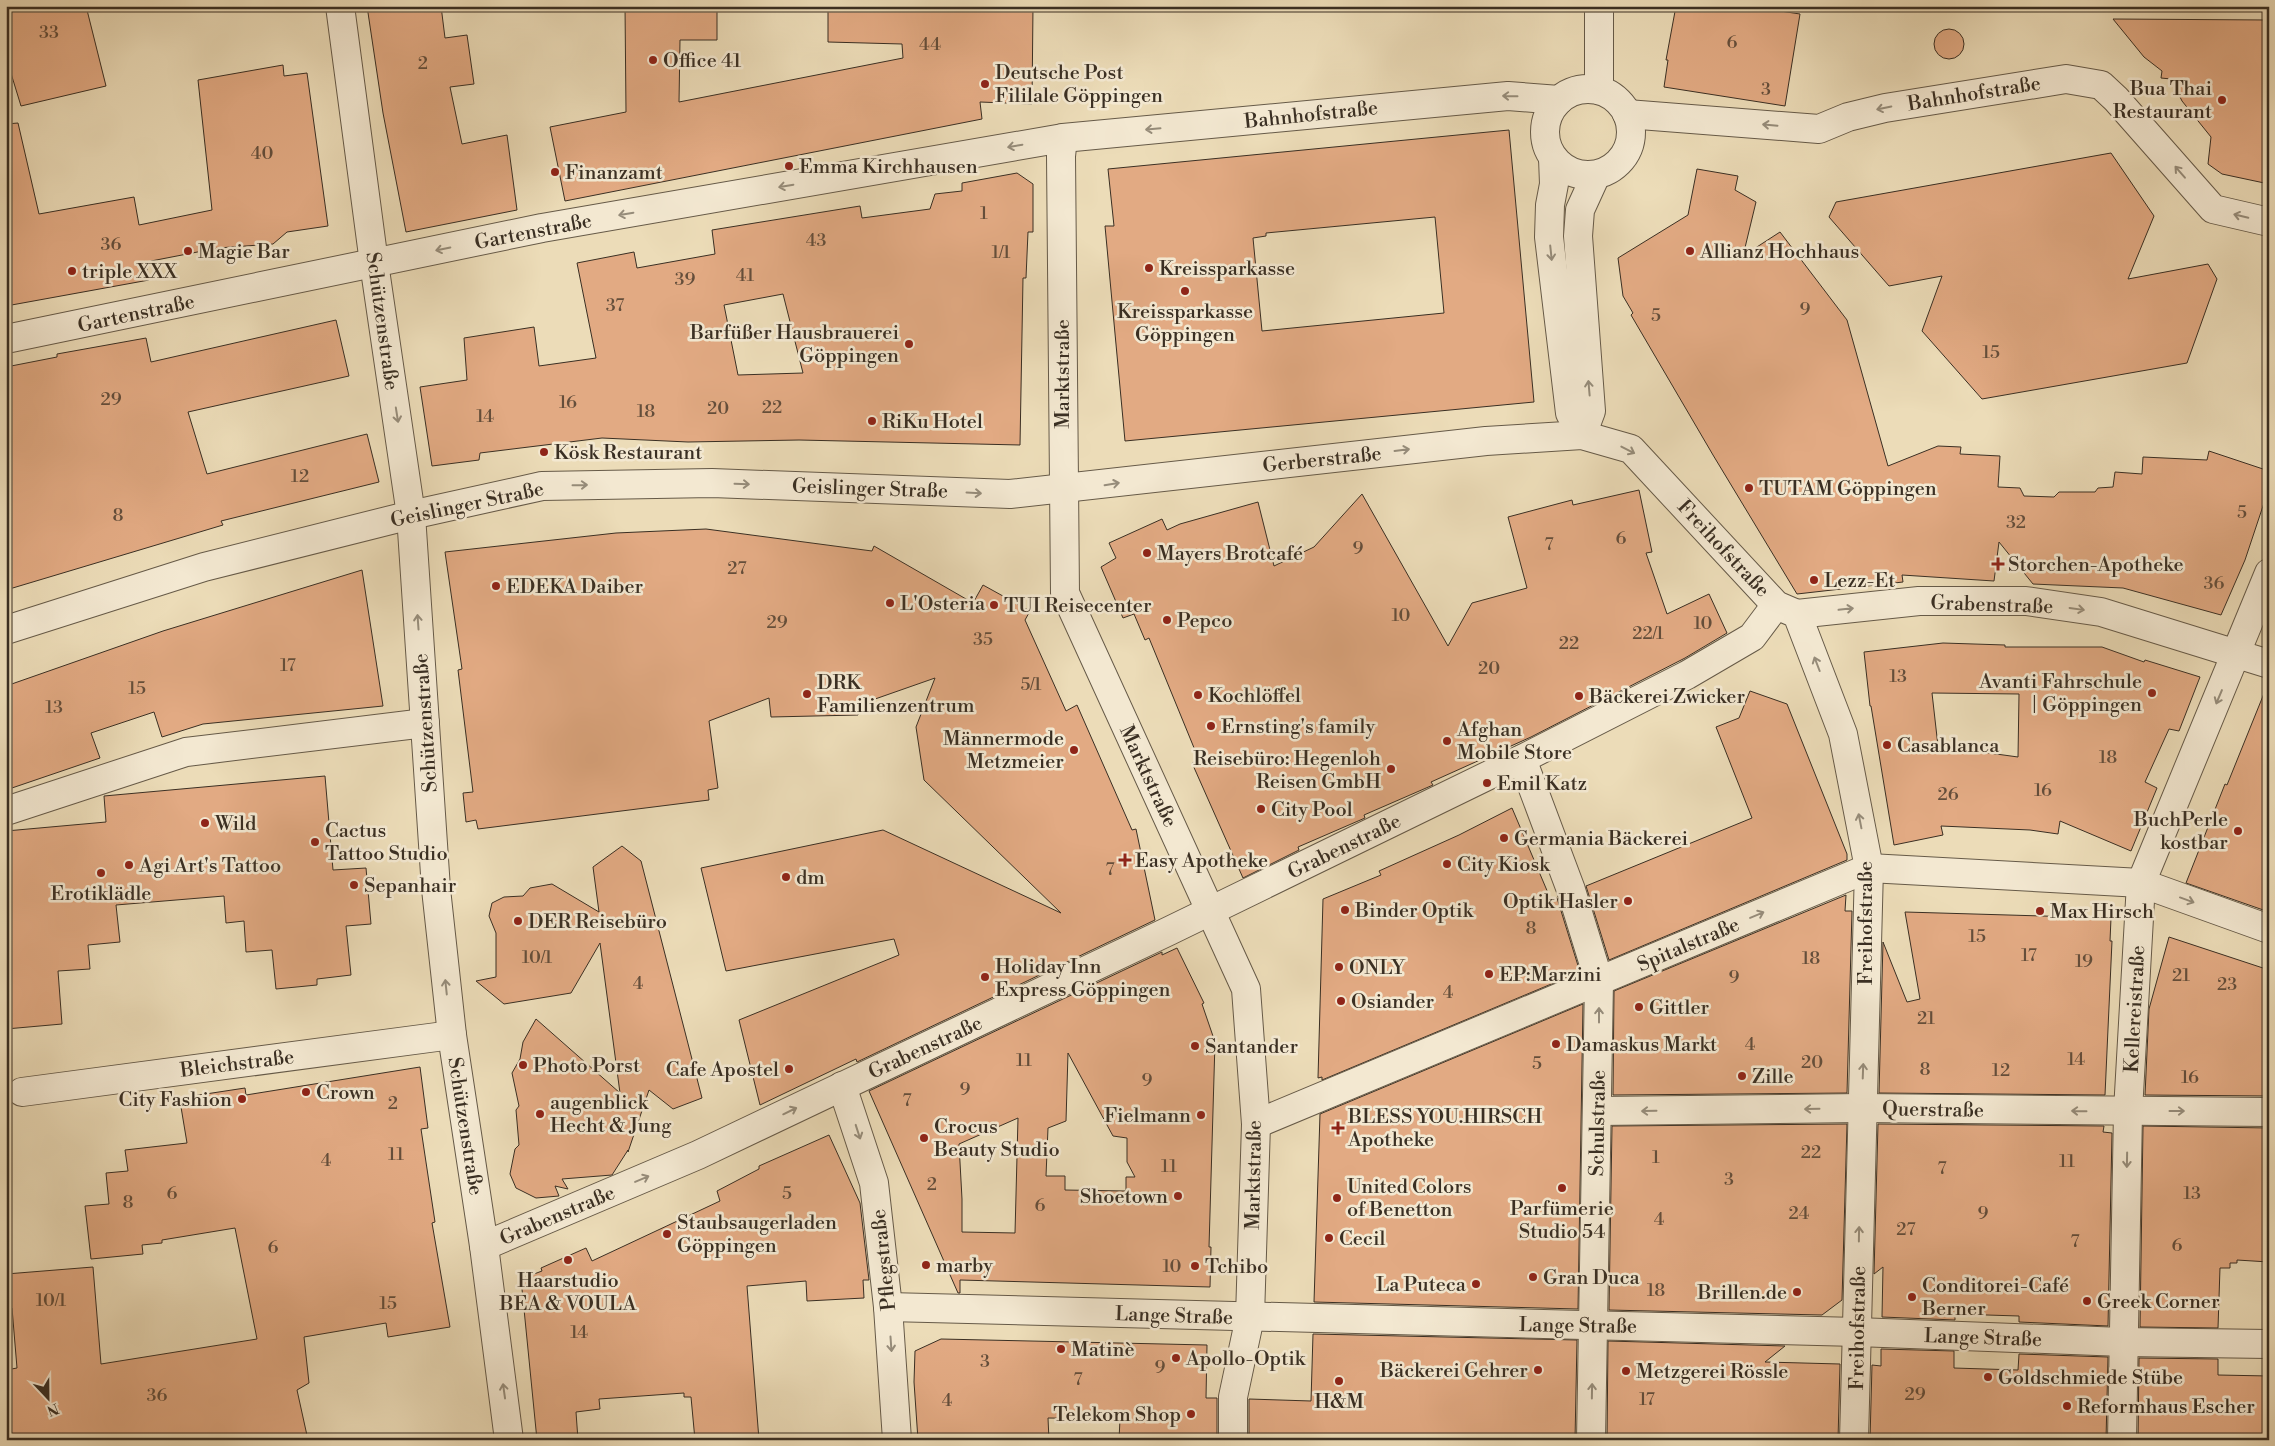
<svg xmlns="http://www.w3.org/2000/svg" width="2275" height="1446" font-family="'Libre Bodoni',serif">
<style>
.building{fill:#e2aa83;stroke:#3a2f23;fill-rule:evenodd}
.lines{fill:none;stroke-linecap:round;stroke-linejoin:round}
.street-casing{stroke:#665a48;stroke-width:30}
.street{stroke:#f3e8d1;stroke-width:28}
.oneway{stroke:#968c7a}
.poi-dot{fill:#8f2418;stroke:#f3e8d1;stroke-width:2}
.labels{text-anchor:middle;stroke-width:5;stroke-linejoin:round;paint-order:stroke}
.number-label{font-size:18px;fill:#644e3b}
.poi-label{font-size:20px;fill:#3a2f23;stroke:#f3e8d1;text-anchor:start}
.street-label{font-size:20px;fill:#3a2f23;stroke:#f3e8d1}
</style>
<rect width="100%" height="100%" fill="#ecdcb8"/>
<filter id="stains"><feTurbulence type="fractalNoise" baseFrequency=".004" numOctaves="4"/><feColorMatrix values="0 0 0 0 .2 0 0 0 0 .09 0 0 0 0 .02 0 0 0 .5 -.17"/></filter>
<radialGradient id="worn" r=".72"><stop offset=".6" stop-color="#630" stop-opacity="0"/><stop offset="1" stop-color="#630" stop-opacity=".3"/></radialGradient>
<!-- building -->
<g class="building">
<polygon points="6,6 86,6 106,86 21,106 6,57"/>
<polygon points="367,6 441,6 445,38 467,35 474,84 450,87 462,144 507,135 517,210 406,232 383,113"/>
<polygon points="625,6 717,6 717,40 680,40 679,102 903,58 902,44 828,42 828,6 1033,6 1032,104 980,102 982,119 565,201 550,127 626,112"/>
<polygon points="1676,6 1747,6 1800,14 1785,106 1664,87 1668,60 1666,60"/>
<polygon points="2113,19 2269,20 2269,184 2222,174 2208,164 2211,137 2182,101 2171,79 2161,78 2162,71 2144,57"/>
<circle cx="1949" cy="44" r="15"/>
<polygon points="283,65 284,76 307,73 328,226 287,232 273,244 218,248 146,262 149,280 6,306 6,124 18,123 39,214 134,197 139,225 212,210 198,80"/>
<path d="M1509,130l25,272 -409,39 -20,-215h9l-6,-57zM1435,217l9,96 -182,18 -9,-93 13,-2v-3z"/>
<polygon points="2111,153 2154,216 2128,279 2208,264 2217,279 2187,363 1982,399 1922,331 1942,276 1889,286 1829,217 1836,202"/>
<polygon points="1697,169 1738,176 1735,190 1756,202 1743,256 1780,232 1847,320 1888,466 1938,446 1961,447 1960,454 2000,456 1998,487 2020,488 2024,496 2054,497 2059,492 2095,492 2098,488 2113,487 2115,472 2142,474 2143,457 2207,460 2209,451 2269,471 2269,488 2245,560 2221,615 2123,588 2033,584 1999,542 1994,581 1902,575 1903,582 1797,594 1713,455 1631,315 1633,313 1623,296 1618,258 1688,215"/>
<path d="M1017,173l16,11v48h-5l-2,46h-3l-3,167 -221,-5 -111,2 -86,-4 -122,15 -1,7 -47,6 -12,-79 47,-7 -3,-42 70,-11 5,39 57,-8 -19,-95 57,-11 3,16 78,-14 -3,-24 148,-24 2,12 68,-9 5,-15 27,-3v-8zM783,294l20,79 -65,2 -14,-70z"/>
<polygon points="336,320 349,376 188,412 207,474 367,434 379,482 221,521 223,525 6,590 6,367 57,357 57,354 146,338 151,362"/>
<polygon points="1639,490 1652,552 1646,553 1667,614 1709,594 1727,633 1685,658 1531,737 1431,782 1433,785 1364,815 1365,818 1298,847 1299,850 1243,878 1192,763 1199,760 1149,638 1145,640 1134,614 1123,618 1101,567 1116,558 1109,543 1162,519 1167,530 1180,524 1258,502 1274,566 1314,547 1362,494 1448,646 1472,603 1527,588 1508,517 1572,500 1573,505"/>
<polygon points="706,529 872,551 874,546 973,603 983,585 1030,611 1025,620 1066,711 1077,705 1132,830 1136,829 1155,920 857,1062 856,1059 760,1105 739,1020 899,955 894,939 726,971 701,868 883,830 1061,913 924,780 916,727 935,678 858,705 858,715 771,717 769,698 709,721 718,788 708,790 709,800 478,829 476,820 466,822 463,793 473,792 458,670 462,669 445,552 616,533"/>
<polygon points="362,570 383,706 203,724 162,737 154,712 91,733 100,758 6,790 6,686 163,631"/>
<path d="M1943,643l62,2v2h97l42,15 1,-2 55,17 -21,54 -10,-2 -24,53 12,6 -26,63 -71,-30 -2,13 -28,-4 -89,-4 2,9 -49,10 -23,-139h-1l-6,-54zM1932,693l87,1 -1,63 -80,-11z"/>
<polygon points="2267,686 2269,686 2269,912 2186,883 2225,784 2227,785"/>
<polygon points="1750,691 1787,704 1847,854 1847,860 1609,960 1586,886 1752,818 1716,727 1739,718"/>
<polygon points="325,776 333,870 366,868 371,924 346,926 351,975 317,979 317,985 276,989 272,950 246,952 244,921 226,923 224,896 116,905 120,942 88,945 90,969 58,971 62,1024 6,1029 6,831 106,822 104,796"/>
<polygon points="1512,808 1551,900 1557,898 1580,972 1322,1080 1322,1077 1318,1078 1323,899 1381,875 1379,871 1459,835"/>
<polygon points="622,846 641,861 702,1098 673,1109 649,1090 628,1152 628,1150 612,1175 562,1179 568,1189 555,1186 559,1196 536,1198 516,1188 510,1174 515,1149 519,1145 516,1110 519,1106 512,1073 520,1059 523,1042 536,1019 620,1093 600,943 571,993 504,1004 476,981 496,977 496,933 489,916 492,903 504,897 523,896 530,888 552,884 599,912 593,867"/>
<polygon points="1846,895 1845,911 1852,911 1847,1093 1613,1095 1614,991"/>
<polygon points="1905,912 2111,918 2110,941 2112,941 2105,1095 1879,1093 1883,942 1907,1002 1920,999"/>
<polygon points="2169,937 2269,970 2269,1096 2145,1095 2149,1009"/>
<path d="M1177,948l27,55 -2,1 13,38 -6,205h2l-1,40 -250,-7v13h-2l-89,-202 293,-139v3zM1068,1053l45,83 14,2v24l8,15h-9v14l-61,-1v-14h-19l2,-48 18,-7zM1018,1118l-3,115 -53,-1v-33l-3,-55z"/>
<polygon points="1583,1004 1578,1309 1314,1302 1320,1114"/>
<polygon points="420,1067 428,1128 421,1129 435,1222 432,1223 450,1327 388,1337 386,1323 304,1337 309,1383 297,1390 308,1440 6,1440 6,1370 17,1368 12,1308 6,1308 6,1274 93,1267 101,1364 257,1339 235,1228 162,1240 162,1243 142,1245 143,1254 91,1259 85,1206 109,1204 106,1173 128,1171 125,1150 187,1143 181,1107 188,1106 186,1097 245,1088 246,1095"/>
<polygon points="1847,1124 1842,1300 1822,1315 1609,1310 1612,1126"/>
<polygon points="1878,1124 2104,1126 2103,1132 2112,1133 2108,1326 2019,1322 2019,1316 1955,1314 1955,1320 1882,1317 1883,1267 1874,1274"/>
<polygon points="2143,1126 2269,1128 2269,1262 2237,1260 2237,1263 2230,1263 2230,1268 2220,1268 2218,1328 2140,1327"/>
<polygon points="829,1135 860,1203 869,1280 863,1280 864,1298 807,1301 806,1281 747,1286 759,1440 695,1440 691,1397 684,1397 684,1393 599,1399 600,1409 576,1412 578,1440 537,1440 521,1279 542,1271 541,1268 586,1248 592,1261 720,1201 717,1191 759,1169 759,1166"/>
<polygon points="1313,1334 1577,1340 1575,1440 1249,1440 1249,1399 1311,1401"/>
<polygon points="941,1339 1207,1345 1206,1398 1217,1398 1217,1440 1119,1440 1120,1419 1048,1418 1049,1440 918,1440 914,1382 915,1351"/>
<polygon points="1608,1341 1785,1346 1765,1362 1840,1364 1838,1440 1607,1440"/>
<polygon points="1881,1349 1954,1351 1954,1368 2018,1370 2019,1354 2108,1357 2106,1440 1870,1440 1872,1365 1881,1366"/>
<polygon points="2139,1358 2218,1359 2218,1375 2269,1376 2269,1440 2138,1440"/>
</g>
<g class="lines">
<defs>
<g id="street">
<polyline points="340,6 374,263 411,515 436,889 452,1035 484,1246 509,1440"/>
<polyline points="1599,6 1599,90"/>
<circle cx="1588" cy="132" r="43"/>
<polyline points="1627,114 1819,129 1848,117 1885,108 2066,79 2101,85 2116,99 2213,209 2269,222"/>
<polyline points="1063,138 1061,156 1065,593 1246,989 1256,1124 1250,1317 1233,1397 1233,1440"/>
<polyline points="1553,158 1554,184 1550,205 1549,237 1570,413 1582,435"/>
<polyline points="6,339 542,228 1063,138 1508,96 1559,100"/>
<polyline points="1582,435 1591,411 1578,236 1580,210 1596,175"/>
<polyline points="1797,614 1919,601 2026,601 2101,612 2269,664"/>
<polyline points="6,630 204,567 411,515 542,486 712,483 1010,494 1486,441 1582,435 1631,449 1776,605 1797,614 1843,734 1869,868 1854,1440"/>
<polyline points="1522,759 1571,890 1599,981 1591,1440"/>
<polyline points="6,811 186,752 425,723"/>
<polyline points="842,1086 874,1183 888,1307 897,1440"/>
<polyline points="22,1092 452,1035"/>
<polyline points="1598,1111 1862,1108 2269,1112"/>
<polyline points="1256,1124 1869,868 2141,883 2269,929"/>
<polyline points="484,1246 698,1155 1169,931 1522,759 1687,675 1752,637 1776,605"/>
<polyline points="888,1307 1857,1332 2123,1342 2269,1344"/>
<polyline points="2122,1440 2128,1111 2141,883 2269,573"/>
</g>
</defs>
<!-- street casing -->
<use href="#street" class="street-casing"/>
<!-- street -->
<use href="#street" class="street"/>
</g>
<!-- one-way arrows -->
<defs><path id="oneway-shaft" d="M-6 0H5M1.5-3L5.5 0L1.5 3" fill="none" stroke-width="1.6" stroke-linecap="round" stroke-linejoin="round" transform="scale(1.25)"/></defs>
<g class="oneway">
<use href="#oneway-shaft" transform="translate(1510 96) rotate(-179)"/>
<use href="#oneway-shaft" transform="translate(1884 108) rotate(168)"/>
<use href="#oneway-shaft" transform="translate(1770 125) rotate(-175)"/>
<use href="#oneway-shaft" transform="translate(1153 129) rotate(175)"/>
<use href="#oneway-shaft" transform="translate(1015 146) rotate(170)"/>
<use href="#oneway-shaft" transform="translate(2180 172) rotate(-131)"/>
<use href="#oneway-shaft" transform="translate(786 186) rotate(170)"/>
<use href="#oneway-shaft" transform="translate(626 214) rotate(170)"/>
<use href="#oneway-shaft" transform="translate(2241 216) rotate(-167)"/>
<use href="#oneway-shaft" transform="translate(443 249) rotate(168)"/>
<use href="#oneway-shaft" transform="translate(1551 253) rotate(84)"/>
<use href="#oneway-shaft" transform="translate(1589 388) rotate(-95)"/>
<use href="#oneway-shaft" transform="translate(397 415) rotate(81)"/>
<use href="#oneway-shaft" transform="translate(1402 450) rotate(-7)"/>
<use href="#oneway-shaft" transform="translate(1628 450) rotate(27)"/>
<use href="#oneway-shaft" transform="translate(742 484) rotate(2)"/>
<use href="#oneway-shaft" transform="translate(1112 484) rotate(-9)"/>
<use href="#oneway-shaft" transform="translate(580 485) rotate(-1)"/>
<use href="#oneway-shaft" transform="translate(974 493) rotate(3)"/>
<use href="#oneway-shaft" transform="translate(1846 609) rotate(-6)"/>
<use href="#oneway-shaft" transform="translate(2077 609) rotate(8)"/>
<use href="#oneway-shaft" transform="translate(418 622) rotate(-94)"/>
<use href="#oneway-shaft" transform="translate(1817 664) rotate(-111)"/>
<use href="#oneway-shaft" transform="translate(2219 697) rotate(113)"/>
<use href="#oneway-shaft" transform="translate(1860 821) rotate(-101)"/>
<use href="#oneway-shaft" transform="translate(2187 900) rotate(20)"/>
<use href="#oneway-shaft" transform="translate(1757 915) rotate(-23)"/>
<use href="#oneway-shaft" transform="translate(446 987) rotate(-96)"/>
<use href="#oneway-shaft" transform="translate(1599 1015) rotate(-90)"/>
<use href="#oneway-shaft" transform="translate(1863 1071) rotate(-88)"/>
<use href="#oneway-shaft" transform="translate(1812 1109) rotate(179)"/>
<use href="#oneway-shaft" transform="translate(790 1111) rotate(-26)"/>
<use href="#oneway-shaft" transform="translate(1649 1111) rotate(179)"/>
<use href="#oneway-shaft" transform="translate(2079 1111) rotate(-179)"/>
<use href="#oneway-shaft" transform="translate(2177 1111)"/>
<use href="#oneway-shaft" transform="translate(858 1132) rotate(72)"/>
<use href="#oneway-shaft" transform="translate(2127 1160) rotate(91)"/>
<use href="#oneway-shaft" transform="translate(642 1179) rotate(-23)"/>
<use href="#oneway-shaft" transform="translate(1859 1234) rotate(-89)"/>
<use href="#oneway-shaft" transform="translate(891 1344) rotate(86)"/>
<use href="#oneway-shaft" transform="translate(504 1391) rotate(-98)"/>
<use href="#oneway-shaft" transform="translate(1592 1391) rotate(-89)"/>
</g>
<!-- markers -->
<g class="poi-dot">
<circle cx="653" cy="60" r="5"/>
<circle cx="985" cy="84" r="5"/>
<circle cx="2222" cy="100" r="5"/>
<circle cx="789" cy="166" r="5"/>
<circle cx="555" cy="172" r="5"/>
<circle cx="188" cy="251" r="5"/>
<circle cx="1690" cy="251" r="5"/>
<circle cx="1149" cy="268" r="5"/>
<circle cx="72" cy="271" r="5"/>
<circle cx="1185" cy="291" r="5"/>
<circle cx="909" cy="344" r="5"/>
<circle cx="872" cy="421" r="5"/>
<circle cx="544" cy="452" r="5"/>
<circle cx="1749" cy="488" r="5"/>
<circle cx="1147" cy="553" r="5"/>
<path d="M1995.5 556.5h5v5h5v5h-5v5h-5v-5h-5v-5h5z"/>
<circle cx="1814" cy="580" r="5"/>
<circle cx="496" cy="586" r="5"/>
<circle cx="890" cy="603" r="5"/>
<circle cx="994" cy="605" r="5"/>
<circle cx="1167" cy="620" r="5"/>
<circle cx="2152" cy="693" r="5"/>
<circle cx="807" cy="694" r="5"/>
<circle cx="1198" cy="695" r="5"/>
<circle cx="1579" cy="696" r="5"/>
<circle cx="1211" cy="726" r="5"/>
<circle cx="1447" cy="741" r="5"/>
<circle cx="1887" cy="745" r="5"/>
<circle cx="1074" cy="750" r="5"/>
<circle cx="1391" cy="769" r="5"/>
<circle cx="1487" cy="783" r="5"/>
<circle cx="1261" cy="809" r="5"/>
<circle cx="205" cy="823" r="5"/>
<circle cx="2238" cy="831" r="5"/>
<circle cx="1504" cy="838" r="5"/>
<circle cx="315" cy="842" r="5"/>
<path d="M1122.5 852.5h5v5h5v5h-5v5h-5v-5h-5v-5h5z"/>
<circle cx="1447" cy="864" r="5"/>
<circle cx="129" cy="865" r="5"/>
<circle cx="101" cy="873" r="5"/>
<circle cx="786" cy="877" r="5"/>
<circle cx="354" cy="885" r="5"/>
<circle cx="1628" cy="901" r="5"/>
<circle cx="1345" cy="910" r="5"/>
<circle cx="2040" cy="911" r="5"/>
<circle cx="518" cy="921" r="5"/>
<circle cx="1339" cy="967" r="5"/>
<circle cx="1489" cy="974" r="5"/>
<circle cx="985" cy="977" r="5"/>
<circle cx="1341" cy="1001" r="5"/>
<circle cx="1639" cy="1007" r="5"/>
<circle cx="1556" cy="1044" r="5"/>
<circle cx="1195" cy="1046" r="5"/>
<circle cx="523" cy="1065" r="5"/>
<circle cx="789" cy="1069" r="5"/>
<circle cx="1742" cy="1076" r="5"/>
<circle cx="306" cy="1092" r="5"/>
<circle cx="242" cy="1099" r="5"/>
<circle cx="540" cy="1114" r="5"/>
<circle cx="1201" cy="1115" r="5"/>
<path d="M1335.5 1120.5h5v5h5v5h-5v5h-5v-5h-5v-5h5z"/>
<circle cx="924" cy="1138" r="5"/>
<circle cx="1562" cy="1188" r="5"/>
<circle cx="1178" cy="1196" r="5"/>
<circle cx="1337" cy="1198" r="5"/>
<circle cx="667" cy="1234" r="5"/>
<circle cx="1329" cy="1238" r="5"/>
<circle cx="568" cy="1260" r="5"/>
<circle cx="926" cy="1265" r="5"/>
<circle cx="1195" cy="1266" r="5"/>
<circle cx="1533" cy="1277" r="5"/>
<circle cx="1476" cy="1284" r="5"/>
<circle cx="1797" cy="1292" r="5"/>
<circle cx="1912" cy="1297" r="5"/>
<circle cx="2087" cy="1301" r="5"/>
<circle cx="1061" cy="1349" r="5"/>
<circle cx="1176" cy="1358" r="5"/>
<circle cx="1538" cy="1370" r="5"/>
<circle cx="1626" cy="1371" r="5"/>
<circle cx="1988" cy="1377" r="5"/>
<circle cx="1339" cy="1381" r="5"/>
<circle cx="2067" cy="1406" r="5"/>
<circle cx="1191" cy="1414" r="5"/>
</g>
<g class="labels">
<!-- number labels -->
<g class="number-label">
<text x="49" y="38">33</text>
<text x="1732" y="48">6</text>
<text x="930" y="50">44</text>
<text x="423" y="69">2</text>
<text x="1766" y="95">3</text>
<text x="262" y="159">40</text>
<text x="984" y="219">1</text>
<text x="816" y="246">43</text>
<text x="111" y="250">36</text>
<text x="1001" y="258">1/1</text>
<text x="745" y="281">41</text>
<text x="685" y="285">39</text>
<text x="615" y="311">37</text>
<text x="1805" y="315">9</text>
<text x="1656" y="321">5</text>
<text x="1991" y="358">15</text>
<text x="111" y="405">29</text>
<text x="568" y="408">16</text>
<text x="772" y="413">22</text>
<text x="718" y="414">20</text>
<text x="646" y="417">18</text>
<text x="485" y="422">14</text>
<text x="300" y="482">12</text>
<text x="2242" y="518">5</text>
<text x="118" y="521">8</text>
<text x="2016" y="528">32</text>
<text x="1621" y="544">6</text>
<text x="1549" y="550">7</text>
<text x="1358" y="554">9</text>
<text x="737" y="574">27</text>
<text x="2214" y="589">36</text>
<text x="1401" y="621">10</text>
<text x="777" y="628">29</text>
<text x="1703" y="629">10</text>
<text x="1648" y="639">22/1</text>
<text x="983" y="645">35</text>
<text x="1569" y="649">22</text>
<text x="288" y="671">17</text>
<text x="1489" y="674">20</text>
<text x="1898" y="682">13</text>
<text x="1031" y="690">5/1</text>
<text x="137" y="694">15</text>
<text x="54" y="713">13</text>
<text x="2108" y="763">18</text>
<text x="2043" y="796">16</text>
<text x="1948" y="800">26</text>
<text x="1110" y="875">7</text>
<text x="1531" y="934">8</text>
<text x="1977" y="942">15</text>
<text x="2029" y="961">17</text>
<text x="537" y="963">10/1</text>
<text x="1811" y="964">18</text>
<text x="2084" y="967">19</text>
<text x="2181" y="981">21</text>
<text x="1734" y="983">9</text>
<text x="638" y="989">4</text>
<text x="2227" y="990">23</text>
<text x="1448" y="998">4</text>
<text x="1926" y="1024">21</text>
<text x="1750" y="1050">4</text>
<text x="2076" y="1065">14</text>
<text x="1024" y="1066">11</text>
<text x="1812" y="1068">20</text>
<text x="1537" y="1069">5</text>
<text x="1925" y="1075">8</text>
<text x="2001" y="1076">12</text>
<text x="2190" y="1083">16</text>
<text x="1147" y="1086">9</text>
<text x="965" y="1095">9</text>
<text x="907" y="1106">7</text>
<text x="393" y="1109">2</text>
<text x="1811" y="1158">22</text>
<text x="396" y="1160">11</text>
<text x="1656" y="1163">1</text>
<text x="326" y="1166">4</text>
<text x="2067" y="1167">11</text>
<text x="1169" y="1172">11</text>
<text x="1942" y="1174">7</text>
<text x="1729" y="1185">3</text>
<text x="932" y="1190">2</text>
<text x="172" y="1199">6</text>
<text x="787" y="1199">5</text>
<text x="2192" y="1199">13</text>
<text x="128" y="1208">8</text>
<text x="1040" y="1211">6</text>
<text x="1799" y="1219">24</text>
<text x="1983" y="1219">9</text>
<text x="1659" y="1225">4</text>
<text x="1906" y="1235">27</text>
<text x="2075" y="1247">7</text>
<text x="2177" y="1251">6</text>
<text x="273" y="1253">6</text>
<text x="1172" y="1272">10</text>
<text x="1656" y="1296">18</text>
<text x="51" y="1306">10/1</text>
<text x="388" y="1309">15</text>
<text x="579" y="1338">14</text>
<text x="985" y="1367">3</text>
<text x="1160" y="1373">9</text>
<text x="1078" y="1385">7</text>
<text x="1915" y="1400">29</text>
<text x="157" y="1401">36</text>
<text x="1647" y="1405">17</text>
<text x="947" y="1406">4</text>
</g>
<!-- poi labels -->
<g class="poi-label">
<text x="663" y="67">Office 41</text>
<text x="995" y="79">Deutsche Post<tspan x="995" dy="23">Fililale Göppingen</tspan></text>
<text x="2212" y="95" text-anchor="end">Bua Thai<tspan x="2212" dy="23">Restaurant</tspan></text>
<text x="799" y="173">Emma Kirchhausen</text>
<text x="565" y="179">Finanzamt</text>
<text x="198" y="258">Magie Bar</text>
<text x="1700" y="258">Allianz Hochhaus</text>
<text x="1159" y="275">Kreissparkasse</text>
<text x="82" y="278">triple XXX</text>
<text x="1185" y="318" text-anchor="middle">Kreissparkasse<tspan x="1185" dy="23">Göppingen</tspan></text>
<text x="899" y="339" text-anchor="end">Barfüßer Hausbrauerei<tspan x="899" dy="23">Göppingen</tspan></text>
<text x="882" y="428">RiKu Hotel</text>
<text x="554" y="459">Kösk Restaurant</text>
<text x="1759" y="495">TUTAM Göppingen</text>
<text x="1157" y="560">Mayers Brotcafé</text>
<text x="2008" y="571">Storchen-Apotheke</text>
<text x="1824" y="587">Lezz-Et</text>
<text x="506" y="593">EDEKA Daiber</text>
<text x="900" y="610">L'Osteria</text>
<text x="1004" y="612">TUI Reisecenter</text>
<text x="1177" y="627">Pepco</text>
<text x="2142" y="688" text-anchor="end">Avanti Fahrschule<tspan x="2142" dy="23">| Göppingen</tspan></text>
<text x="817" y="689">DRK<tspan x="817" dy="23">Familienzentrum</tspan></text>
<text x="1208" y="702">Kochlöffel</text>
<text x="1589" y="703">Bäckerei Zwicker</text>
<text x="1221" y="733">Ernsting's family</text>
<text x="1457" y="736">Afghan<tspan x="1457" dy="23">Mobile Store</tspan></text>
<text x="1064" y="745" text-anchor="end">Männermode<tspan x="1064" dy="23">Metzmeier</tspan></text>
<text x="1897" y="752">Casablanca</text>
<text x="1381" y="765" text-anchor="end">Reisebüro: Hegenloh<tspan x="1381" dy="23">Reisen GmbH</tspan></text>
<text x="1497" y="790">Emil Katz</text>
<text x="1271" y="816">City Pool</text>
<text x="2228" y="826" text-anchor="end">BuchPerle<tspan x="2228" dy="23">kostbar</tspan></text>
<text x="215" y="830">Wild</text>
<text x="325" y="837">Cactus<tspan x="325" dy="23">Tattoo Studio</tspan></text>
<text x="1514" y="845">Germania Bäckerei</text>
<text x="1135" y="867">Easy Apotheke</text>
<text x="1457" y="871">City Kiosk</text>
<text x="139" y="872">Agi Art's Tattoo</text>
<text x="796" y="884">dm</text>
<text x="364" y="892">Sepanhair</text>
<text x="101" y="900" text-anchor="middle">Erotiklädle</text>
<text x="1618" y="908" text-anchor="end">Optik Hasler</text>
<text x="1355" y="917">Binder Optik</text>
<text x="2050" y="918">Max Hirsch</text>
<text x="528" y="928">DER Reisebüro</text>
<text x="995" y="973">Holiday Inn<tspan x="995" dy="23">Express Göppingen</tspan></text>
<text x="1349" y="974">ONLY</text>
<text x="1499" y="981">EP:Marzini</text>
<text x="1351" y="1008">Osiander</text>
<text x="1649" y="1014">Gittler</text>
<text x="1566" y="1051">Damaskus Markt</text>
<text x="1205" y="1053">Santander</text>
<text x="533" y="1072">Photo Porst</text>
<text x="779" y="1076" text-anchor="end">Cafe Apostel</text>
<text x="1752" y="1083">Zille</text>
<text x="316" y="1099">Crown</text>
<text x="232" y="1106" text-anchor="end">City Fashion</text>
<text x="550" y="1109">augenblick<tspan x="550" dy="23">Hecht &amp; Jung</tspan></text>
<text x="1191" y="1122" text-anchor="end">Fielmann</text>
<text x="1348" y="1123">BLESS YOU.HIRSCH<tspan x="1348" dy="23">Apotheke</tspan></text>
<text x="934" y="1133">Crocus<tspan x="934" dy="23">Beauty Studio</tspan></text>
<text x="1347" y="1193">United Colors<tspan x="1347" dy="23">of Benetton</tspan></text>
<text x="1168" y="1203" text-anchor="end">Shoetown</text>
<text x="1562" y="1215" text-anchor="middle">Parfümerie<tspan x="1562" dy="23">Studio 54</tspan></text>
<text x="677" y="1229">Staubsaugerladen<tspan x="677" dy="23">Göppingen</tspan></text>
<text x="1339" y="1245">Cecil</text>
<text x="936" y="1272">marby</text>
<text x="1205" y="1273">Tchibo</text>
<text x="1543" y="1284">Gran Duca</text>
<text x="568" y="1287" text-anchor="middle">Haarstudio<tspan x="568" dy="23">BEA &amp; VOULA</tspan></text>
<text x="1466" y="1291" text-anchor="end">La Puteca</text>
<text x="1922" y="1292">Conditorei-Café<tspan x="1922" dy="23">Berner</tspan></text>
<text x="1787" y="1299" text-anchor="end">Brillen.de</text>
<text x="2097" y="1308">Greek Corner</text>
<text x="1071" y="1356">Matinè</text>
<text x="1186" y="1365">Apollo-Optik</text>
<text x="1528" y="1377" text-anchor="end">Bäckerei Gehrer</text>
<text x="1636" y="1378">Metzgerei Rössle</text>
<text x="1998" y="1384">Goldschmiede Stübe</text>
<text x="1339" y="1408" text-anchor="middle">H&amp;M</text>
<text x="2077" y="1413">Reformhaus Escher</text>
<text x="1181" y="1421" text-anchor="end">Telekom Shop</text>
</g>
<!-- street labels -->
<g class="street-label">
<text transform="translate(1974 93) rotate(-9)" y="7">Bahnhofstraße</text>
<text transform="translate(1311 114) rotate(-6)" y="7">Bahnhofstraße</text>
<text transform="translate(533 231) rotate(-11)" y="7">Gartenstraße</text>
<text transform="translate(136 313) rotate(-12)" y="7">Gartenstraße</text>
<text transform="translate(383 321) rotate(82)" y="7">Schützenstraße</text>
<text transform="translate(1062 374) rotate(-90)" y="7">Marktstraße</text>
<text transform="translate(1322 459) rotate(-6)" y="7">Gerberstraße</text>
<text transform="translate(870 488) rotate(2)" y="7">Geislinger Straße</text>
<text transform="translate(467 504) rotate(-12)" y="7">Geislinger Straße</text>
<text transform="translate(1724 548) rotate(47)" y="7">Freihofstraße</text>
<text transform="translate(1992 604) rotate(2)" y="7">Grabenstraße</text>
<text transform="translate(425 723) rotate(-94)" y="7">Schützenstraße</text>
<text transform="translate(1149 776) rotate(65)" y="7">Marktstraße</text>
<text transform="translate(1344 846) rotate(-26)" y="7">Grabenstraße</text>
<text transform="translate(1865 923) rotate(-90)" y="7">Freihofstraße</text>
<text transform="translate(1688 944) rotate(-23)" y="7">Spitalstraße</text>
<text transform="translate(2134 1009) rotate(-87)" y="7">Kellereistraße</text>
<text transform="translate(925 1047) rotate(-25)" y="7">Grabenstraße</text>
<text transform="translate(237 1063) rotate(-7)" y="7">Bleichstraße</text>
<text transform="translate(1933 1109) rotate(1)" y="7">Querstraße</text>
<text transform="translate(1597 1123) rotate(-89)" y="7">Schulstraße</text>
<text transform="translate(466 1126) rotate(81)" y="7">Schützenstraße</text>
<text transform="translate(1253 1175) rotate(-89)" y="7">Marktstraße</text>
<text transform="translate(557 1215) rotate(-23)" y="7">Grabenstraße</text>
<text transform="translate(883 1260) rotate(-96)" y="7">Pflegstraße</text>
<text transform="translate(1174 1315) rotate(2)" y="7">Lange Straße</text>
<text transform="translate(1578 1325) rotate(1)" y="7">Lange Straße</text>
<text transform="translate(1857 1328) rotate(-89)" y="7">Freihofstraße</text>
<text transform="translate(1983 1337) rotate(2)" y="7">Lange Straße</text>
</g>
</g>
<!-- margin -->
<rect width="2275" height="1446" fill="none" stroke="#ecdcb8" stroke-width="25"/>
<rect x="8" y="8" width="2260" height="1431" fill="none" stroke="#3a2f23" stroke-width="2.5"/>
<rect x="12" y="12" width="2250" height="1421" fill="none" stroke="#3a2f23"/>
<!-- north arrow -->
<g transform="translate(48 1398) rotate(158)" stroke="#f3e8d1" stroke-width="4" paint-order="stroke">
<path d="M0-4L9 19L0 12L-9 19Z" fill="#3a2f23"/>
<text y="-8" font-size="14" font-weight="bold" text-anchor="middle" fill="#3a2f23">N</text>
</g>
<rect width="100%" height="100%" filter="url(#stains)"/>
<rect width="100%" height="100%" fill="url(#worn)"/>
</svg>
